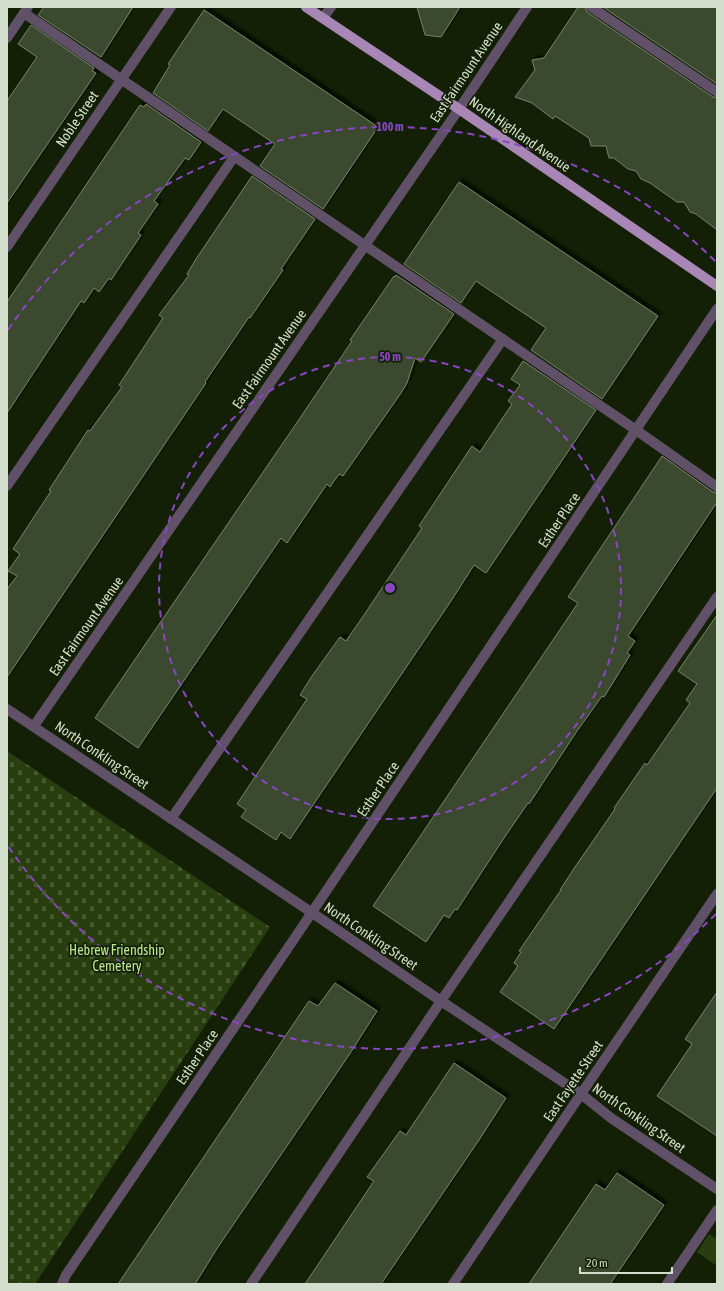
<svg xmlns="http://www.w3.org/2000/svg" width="724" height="1291" font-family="'Asap Condensed',sans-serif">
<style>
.cemetery{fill:url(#cemetery-stones)}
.garden{fill:#283e0e}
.building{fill:#3b4a2d;stroke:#748465;filter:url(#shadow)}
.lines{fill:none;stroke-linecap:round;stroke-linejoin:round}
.service{stroke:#615168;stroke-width:10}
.minor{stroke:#615168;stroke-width:10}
.tertiary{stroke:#615168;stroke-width:10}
.primary{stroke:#a886b6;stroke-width:10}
.ring{fill:none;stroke:#8847c1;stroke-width:2;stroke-dasharray:7 5}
.labels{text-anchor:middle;stroke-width:3.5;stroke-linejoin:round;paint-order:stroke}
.street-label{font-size:14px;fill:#d4decd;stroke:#132005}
.park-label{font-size:14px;fill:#bae790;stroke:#132005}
.centre{fill:#8847c1;stroke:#132005;stroke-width:2}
.ring-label{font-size:12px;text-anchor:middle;font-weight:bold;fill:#8847c1;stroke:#132005;stroke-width:3.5;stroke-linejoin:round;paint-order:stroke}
</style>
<defs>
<pattern id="cemetery-stones" width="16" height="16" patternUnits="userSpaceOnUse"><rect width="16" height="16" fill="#283e0e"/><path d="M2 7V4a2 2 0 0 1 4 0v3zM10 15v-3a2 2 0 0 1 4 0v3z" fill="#465930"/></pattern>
<filter id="shadow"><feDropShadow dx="3.5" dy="-3.5" stdDeviation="1" flood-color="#0009"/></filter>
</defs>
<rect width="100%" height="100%" fill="#132005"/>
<!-- cemetery -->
<polygon class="cemetery" points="7,751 270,927 35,1284 7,1284"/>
<!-- garden -->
<polygon class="garden" points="709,1234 717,1239 717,1266 697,1252"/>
<!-- building -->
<g class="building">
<polygon points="44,7 133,7 101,57 38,15"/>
<polygon points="417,7 460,7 441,37 425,35"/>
<polygon points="578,7 585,7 587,12 713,97 717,98 717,230 696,214 690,212 684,202 677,202 650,183 641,179 636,171 628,169 614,158 609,158 606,146 591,146 589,138 555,116 553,119 532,103 515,97 535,70 532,60 544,58"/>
<polygon points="603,7 717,7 717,84"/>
<polygon points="204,10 378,127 323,209 260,166 275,144 223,109 208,131 153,93 170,65 168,64"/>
<polygon points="31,25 94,68 92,71 96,73 7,203 7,101 37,57 18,44"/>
<polygon points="146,104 201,142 189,160 185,158 154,201 158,204 138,233 141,235 111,280 109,278 99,292 94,288 84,303 81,301 7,413 7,302 140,105 144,107"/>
<polygon points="252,176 315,219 281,269 283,270 250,318 249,317 205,382 206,383 7,677 7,589 17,576 8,571 20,554 13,549 51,491 49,490 88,430 90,431 122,387 119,385 163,318 159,315 189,275 187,274 196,259"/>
<polygon points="459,182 658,316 602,399 531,350 546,328 476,281 461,303 404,264"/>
<polygon points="396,275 454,314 421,362 415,358 407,383 401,393 343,476 339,474 330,487 327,484 287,543 281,538 138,748 95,718 298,421 352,341 350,340 394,276 395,277"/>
<polygon points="523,361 596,410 486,573 474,565 451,601 290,839 281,832 276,840 241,817 246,810 237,804 307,699 300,695 312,676 340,637 346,641 362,618 422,528 419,526 472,446 480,452 512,404 508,401 520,385 511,379"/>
<polygon points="662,456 713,492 717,493 717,502 628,636 635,641 627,653 630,655 604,697 602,696 595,706 577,731 529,804 528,803 504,838 457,910 455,909 449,918 444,915 426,942 373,906 578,603 568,597"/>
<polygon points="717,615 717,788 554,1029 500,992 518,966 514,963 521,952 519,951 561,890 560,890 573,870 615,809 614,808 645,763 647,765 690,703 686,700 697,684 678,671"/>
<polygon points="335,983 377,1011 349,1055 218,1247 195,1284 118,1284 309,1001 318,1006"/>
<polygon points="717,992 717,1136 657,1096 692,1044 685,1039"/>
<polygon points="454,1063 506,1098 479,1140 381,1284 305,1284 374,1181 367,1177 400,1131 406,1135"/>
<polygon points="617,1173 664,1205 610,1284 529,1284 596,1184 605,1190"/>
</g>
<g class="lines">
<!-- service -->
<g class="service">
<polyline points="591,7 717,92"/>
<polyline points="24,13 636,430 717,487"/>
<polyline points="323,18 331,7"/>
<polyline points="7,38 28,7"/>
<polyline points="7,486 234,157"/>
<polyline points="171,819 503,339"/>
<polyline points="251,1284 441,1001 717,597"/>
<polyline points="667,1284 717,1210"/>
</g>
<!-- minor -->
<g class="minor">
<polyline points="7,247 171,7"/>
<polyline points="34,726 459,109 527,7"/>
<polyline points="62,1284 66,1275 292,942 717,309"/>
<polyline points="453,1284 581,1094"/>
</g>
<!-- tertiary -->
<g class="tertiary">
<polyline points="7,709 311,912 441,1001 581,1094 611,1118 717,1189"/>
<polyline points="581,1094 717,894"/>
</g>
<!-- primary -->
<polyline class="primary" points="306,7 459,109 717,286"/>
</g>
<!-- distance rings -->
<g class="ring">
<circle cx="390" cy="588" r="231"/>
<path d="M716 914A461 461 0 0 1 8 846M8 330A461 461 0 0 1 716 262"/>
</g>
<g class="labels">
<!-- street labels -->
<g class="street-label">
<text transform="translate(466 72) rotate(-56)" y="5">East Fairmount Avenue</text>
<text transform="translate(77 119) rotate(-56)" y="5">Noble Street</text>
<text transform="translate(520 134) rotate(35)" y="5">North Highland Avenue</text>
<text transform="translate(269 359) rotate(-55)" y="5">East Fairmount Avenue</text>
<text transform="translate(559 520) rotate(-56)" y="5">Esther Place</text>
<text transform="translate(86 626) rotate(-55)" y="5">East Fairmount Avenue</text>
<text transform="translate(102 755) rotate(34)" y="5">North Conkling Street</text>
<text transform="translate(378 789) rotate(-56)" y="5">Esther Place</text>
<text transform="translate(371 936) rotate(34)" y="5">North Conkling Street</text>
<text transform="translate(197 1057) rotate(-56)" y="5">Esther Place</text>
<text transform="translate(573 1081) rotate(-56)" y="5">East Fayette Street</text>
<text transform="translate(639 1118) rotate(35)" y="5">North Conkling Street</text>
</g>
<!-- park labels -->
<g class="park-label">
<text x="117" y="955">Hebrew Friendship<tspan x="117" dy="16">Cemetery</tspan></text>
</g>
</g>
<circle cx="390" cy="588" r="6" class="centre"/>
<g class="ring-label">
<text x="390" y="131">100 m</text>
<text x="390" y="361">50 m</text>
</g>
<!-- border -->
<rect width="724" height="1291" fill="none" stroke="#d4decd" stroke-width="16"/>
<!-- scale -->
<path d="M580 1267v6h92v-6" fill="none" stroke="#d4decd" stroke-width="2"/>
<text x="586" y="1267" font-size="12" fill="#d4decd" stroke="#132005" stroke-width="3" paint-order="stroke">20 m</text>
</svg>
